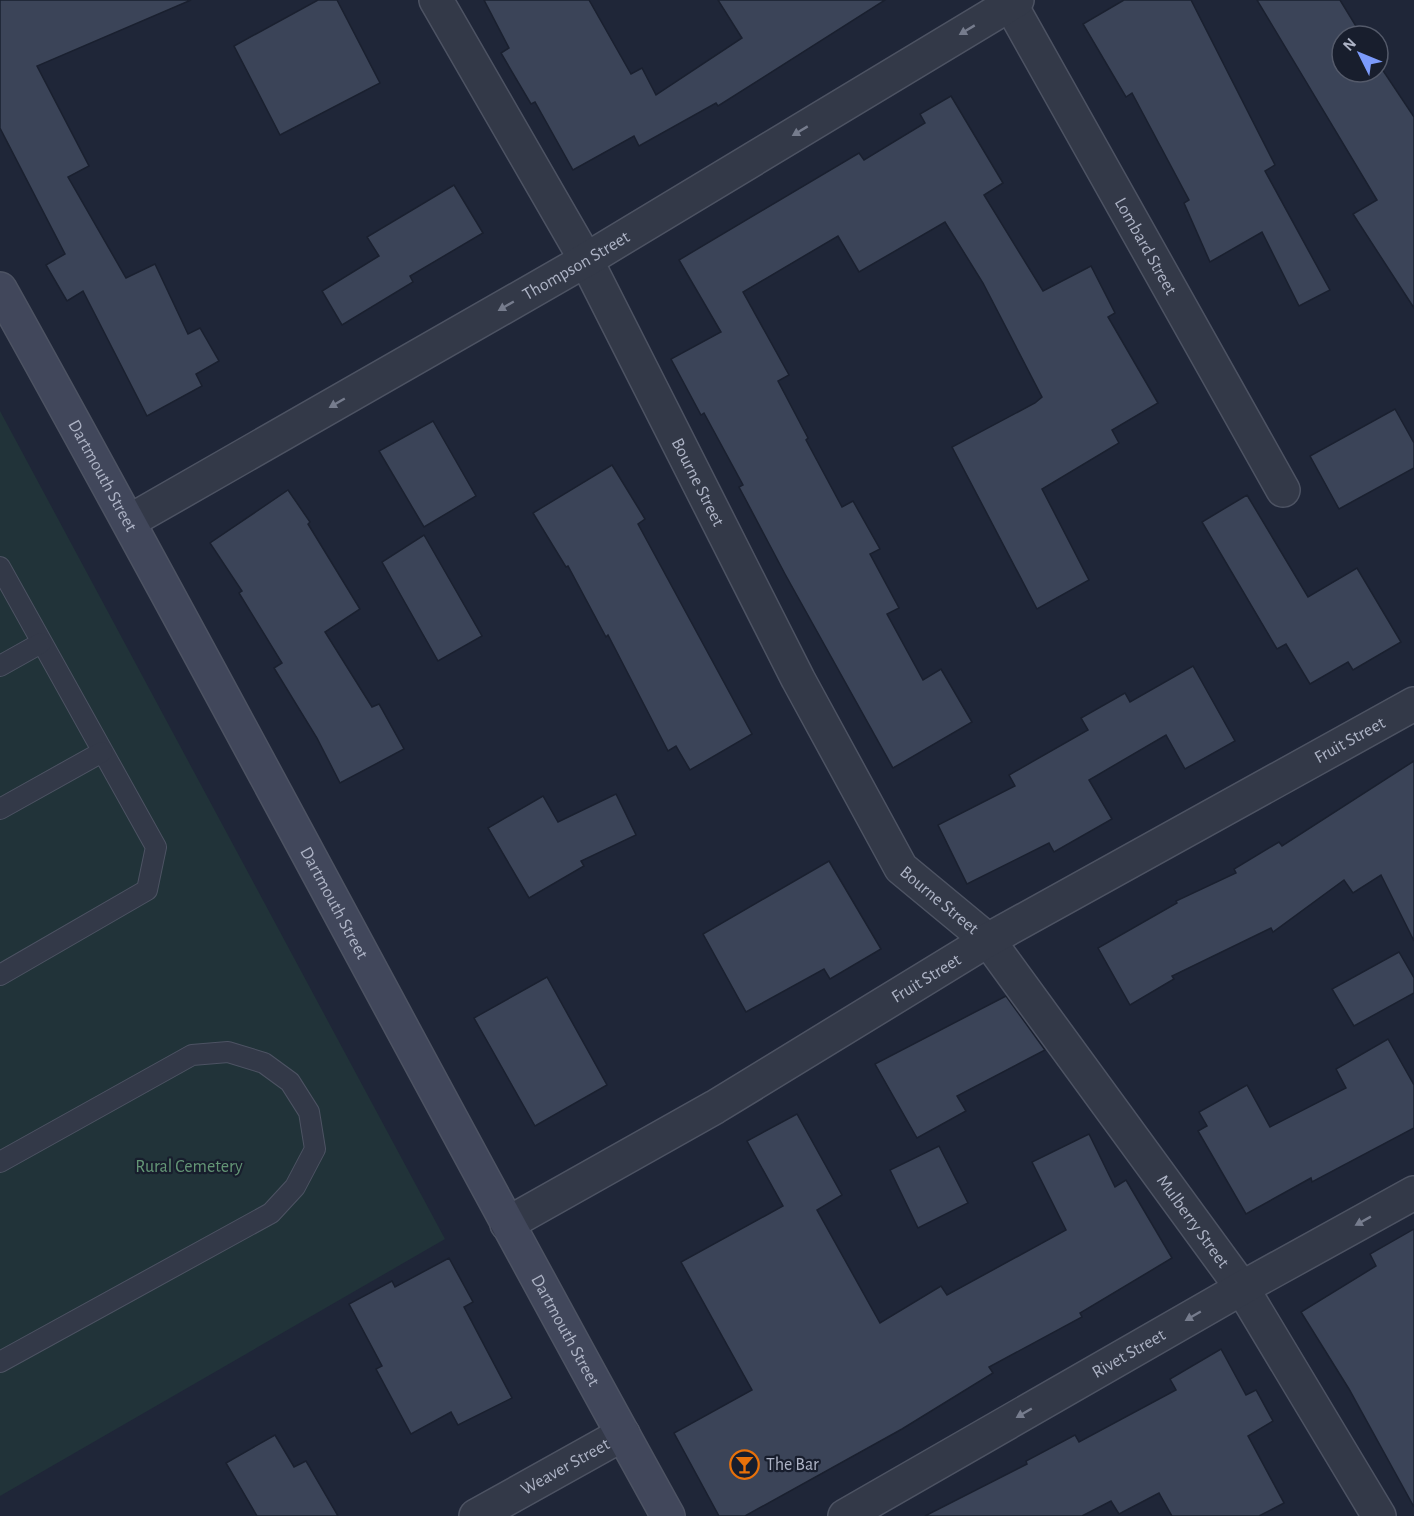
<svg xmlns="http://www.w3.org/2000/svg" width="1414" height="1516" font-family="'Alegreya Sans',sans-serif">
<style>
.green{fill:#213339}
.building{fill:#3b4458;stroke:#1a202f;stroke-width:1.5}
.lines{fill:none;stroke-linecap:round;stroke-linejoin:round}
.service-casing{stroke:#4d5363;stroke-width:22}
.minor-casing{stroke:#4d5363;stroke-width:36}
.tertiary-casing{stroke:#4d5363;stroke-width:36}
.secondary-casing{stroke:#4d5363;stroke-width:36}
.service{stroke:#333948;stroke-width:20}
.minor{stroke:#333948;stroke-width:33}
.tertiary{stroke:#333948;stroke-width:33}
.secondary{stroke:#41475b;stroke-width:33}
.oneway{fill:#767c8d}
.labels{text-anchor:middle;stroke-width:4.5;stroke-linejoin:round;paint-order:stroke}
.street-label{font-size:18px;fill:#adb3c5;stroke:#181e2d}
.park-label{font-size:18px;fill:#649676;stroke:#181e2d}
.poi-label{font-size:18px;fill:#adb3c5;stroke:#181e2d;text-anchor:start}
</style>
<rect width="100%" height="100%" fill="#1f2638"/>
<!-- green -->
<polygon class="green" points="0,411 445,1239 0,1496"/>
<!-- building -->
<g class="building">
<polygon points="0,0 191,0 37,66 89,166 68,177 126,278 155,264 188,334 200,328 219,361 196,374 202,386 147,416 83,291 67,301 46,265 65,254 0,128"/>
<polygon points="318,0 337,0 380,83 280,135 234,46"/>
<polygon points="484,0 589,0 631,74 642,68 656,95 742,38 718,0 885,0 718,106 716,103 639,146 634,136 573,170 535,102 531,104 501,53 509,48"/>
<polygon points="1124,0 1191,0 1275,165 1265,171 1330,290 1299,306 1262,232 1210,262 1184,203 1189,200 1132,93 1126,97 1083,24"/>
<polygon points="1257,0 1340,0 1362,36 1342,36 1342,72 1378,72 1378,63 1414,117 1414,308 1353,214 1377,200"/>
<polygon points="951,96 1003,183 984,195 1043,291 1091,266 1115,313 1108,317 1158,403 1112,430 1119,443 1042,489 1089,580 1037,609 952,447 1035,403 1042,397 983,283 945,222 859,272 838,236 743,292 789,375 778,381 808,438 806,440 842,507 853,501 880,549 870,554 899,608 887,614 923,680 941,669 972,722 893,768 785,574 739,487 743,485 704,413 701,415 671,359 721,332 679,260 859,153 864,160 925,123 920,114"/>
<polygon points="454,185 483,233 410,276 413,282 342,325 322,291 379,256 367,237"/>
<polygon points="1395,409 1414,443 1414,468 1339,509 1310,456"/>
<polygon points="433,421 476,496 424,527 379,451"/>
<polygon points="612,465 645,519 638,524 752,734 690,770 676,746 668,751 608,635 606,637 568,566 566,567 533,513"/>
<polygon points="288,490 310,522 308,524 360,609 325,632 372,707 379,704 404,749 340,783 317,738 274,668 282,663 239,593 242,591 210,543"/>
<polygon points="1247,495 1308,597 1357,568 1401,642 1353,670 1348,662 1310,684 1286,644 1277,649 1202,522"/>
<polygon points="424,535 482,636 438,661 382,562"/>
<polygon points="1193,666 1235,741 1185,769 1166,735 1089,780 1112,819 1054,852 1049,843 967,884 938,825 1015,786 1009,775 1088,730 1081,718 1125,693 1130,702"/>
<polygon points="1414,761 1414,941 1381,875 1353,893 1344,880 1273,932 1271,928 1172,976 1174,979 1130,1005 1098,948 1177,903 1176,901 1236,873 1234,869 1279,842 1282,846"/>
<polygon points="616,794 636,835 581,861 584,866 529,898 488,828 543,796 558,822"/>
<polygon points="829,861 881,949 830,979 824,969 746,1012 703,934"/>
<polygon points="1399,952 1414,978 1414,993 1354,1026 1332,989"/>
<polygon points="547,977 607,1085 535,1126 474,1018"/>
<polygon points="1006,996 1045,1050 957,1096 966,1111 917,1138 875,1064"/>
<polygon points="1388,1039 1414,1085 1414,1128 1312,1182 1311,1178 1246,1214 1198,1131 1207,1126 1199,1112 1247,1085 1270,1127 1346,1088 1336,1069"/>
<polygon points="797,1114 842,1195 817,1210 880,1323 941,1286 947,1295 1066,1230 1032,1162 1089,1134 1115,1187 1126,1180 1172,1258 1080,1313 1082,1317 989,1367 993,1373 902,1429 745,1516 719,1516 674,1433 752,1390 681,1262 783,1206 747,1141"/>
<polygon points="939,1146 968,1203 918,1228 890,1170"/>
<polygon points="1414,1229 1414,1507 1349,1389 1301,1312 1376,1266 1370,1254"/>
<polygon points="449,1258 473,1302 464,1307 512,1398 458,1425 451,1412 411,1434 376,1369 382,1366 349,1304 392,1281 395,1287"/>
<polygon points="1221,1349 1246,1395 1256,1390 1273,1421 1248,1436 1284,1503 1259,1516 1172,1516 1159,1493 1119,1514 1111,1501 1082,1516 925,1516 1027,1464 1026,1461 1075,1435 1079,1442 1176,1390 1170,1379"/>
<polygon points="275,1435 294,1467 306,1461 338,1516 257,1516 226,1463"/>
</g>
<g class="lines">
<defs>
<g id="service">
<polyline points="0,567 156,847 147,890 0,975"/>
<polyline points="0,666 41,643"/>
<polyline points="0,809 102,752"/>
<polyline points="0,1162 192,1055 228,1052 264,1063 290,1082 309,1112 315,1149 295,1187 271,1213 0,1362"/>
</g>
<g id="minor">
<path id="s1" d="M436,0l150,260 212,419 103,189 87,72 254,348 137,228"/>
<path id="s2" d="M1008,0l275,490"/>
<path id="s3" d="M130,521l456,-261 431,-260"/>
<path id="s4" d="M507,1224l208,-117 273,-167 426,-236"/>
<path id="s5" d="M476,1516l147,-82"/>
</g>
<g id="tertiary">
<path id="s6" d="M845,1516l397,-228 172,-95"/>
</g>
<g id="secondary">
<path id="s7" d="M0,289c227,407 442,820 668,1227"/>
</g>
</defs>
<!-- service casing -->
<use href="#service" class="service-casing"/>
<!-- minor casing -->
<use href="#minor" class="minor-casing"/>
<!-- tertiary casing -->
<use href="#tertiary" class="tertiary-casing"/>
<!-- secondary casing -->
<use href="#secondary" class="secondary-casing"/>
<!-- service -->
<use href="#service" class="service"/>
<!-- minor -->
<use href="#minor" class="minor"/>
<!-- tertiary -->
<use href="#tertiary" class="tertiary"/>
<!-- secondary -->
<use href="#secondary" class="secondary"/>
</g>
<!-- one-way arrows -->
<defs><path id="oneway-solid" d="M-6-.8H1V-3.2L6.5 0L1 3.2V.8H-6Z" transform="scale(1.5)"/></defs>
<g class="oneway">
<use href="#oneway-solid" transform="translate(967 30) rotate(149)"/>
<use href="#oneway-solid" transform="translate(800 131) rotate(149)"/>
<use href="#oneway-solid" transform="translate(506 306) rotate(150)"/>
<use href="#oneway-solid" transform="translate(337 403) rotate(150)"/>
<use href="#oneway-solid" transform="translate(1363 1221) rotate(151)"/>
<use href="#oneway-solid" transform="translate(1193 1316) rotate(150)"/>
<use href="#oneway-solid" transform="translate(1024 1413) rotate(150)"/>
</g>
<!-- icons -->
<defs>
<symbol id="bar-ring" viewBox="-11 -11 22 22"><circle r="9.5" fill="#181e2d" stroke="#e8710a" stroke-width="1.5"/><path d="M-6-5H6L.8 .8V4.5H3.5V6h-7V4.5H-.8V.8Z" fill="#e8710a"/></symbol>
</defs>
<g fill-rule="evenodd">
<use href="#bar-ring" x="728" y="1448" width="33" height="33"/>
</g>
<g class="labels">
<!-- street labels -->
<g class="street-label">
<text dy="6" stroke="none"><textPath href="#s2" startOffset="282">Lombard Street</textPath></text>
<text dy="6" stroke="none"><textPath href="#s3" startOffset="514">Thompson Street</textPath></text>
<text dy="6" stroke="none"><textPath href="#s7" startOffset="213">Dartmouth Street</textPath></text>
<text dy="6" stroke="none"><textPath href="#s1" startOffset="549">Bourne Street</textPath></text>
<text dy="6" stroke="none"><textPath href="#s4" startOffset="972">Fruit Street</textPath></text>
<text dy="6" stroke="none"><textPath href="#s1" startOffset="1035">Bourne Street</textPath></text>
<text dy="6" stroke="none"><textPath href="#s7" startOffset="699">Dartmouth Street</textPath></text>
<text dy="6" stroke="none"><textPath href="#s4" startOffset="486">Fruit Street</textPath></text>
<text dy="6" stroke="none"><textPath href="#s1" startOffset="1446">Mulberry Street</textPath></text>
<text dy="6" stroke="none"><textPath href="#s7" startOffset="1185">Dartmouth Street</textPath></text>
<text dy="6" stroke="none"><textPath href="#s6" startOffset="327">Rivet Street</textPath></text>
<text dy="6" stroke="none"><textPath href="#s5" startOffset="102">Weaver Street</textPath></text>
</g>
<!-- park labels -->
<g class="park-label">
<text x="189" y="1172">Rural Cemetery</text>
</g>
<!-- poi labels -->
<g class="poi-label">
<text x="766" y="1470">The Bar</text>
</g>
</g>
<!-- north arrow -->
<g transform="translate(1360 54) rotate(313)"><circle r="28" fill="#181e2d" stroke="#545a6a" stroke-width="1.5"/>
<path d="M0-4.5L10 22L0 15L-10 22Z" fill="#7c9bfb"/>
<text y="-9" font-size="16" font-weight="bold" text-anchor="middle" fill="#adb3c5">N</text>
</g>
</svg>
